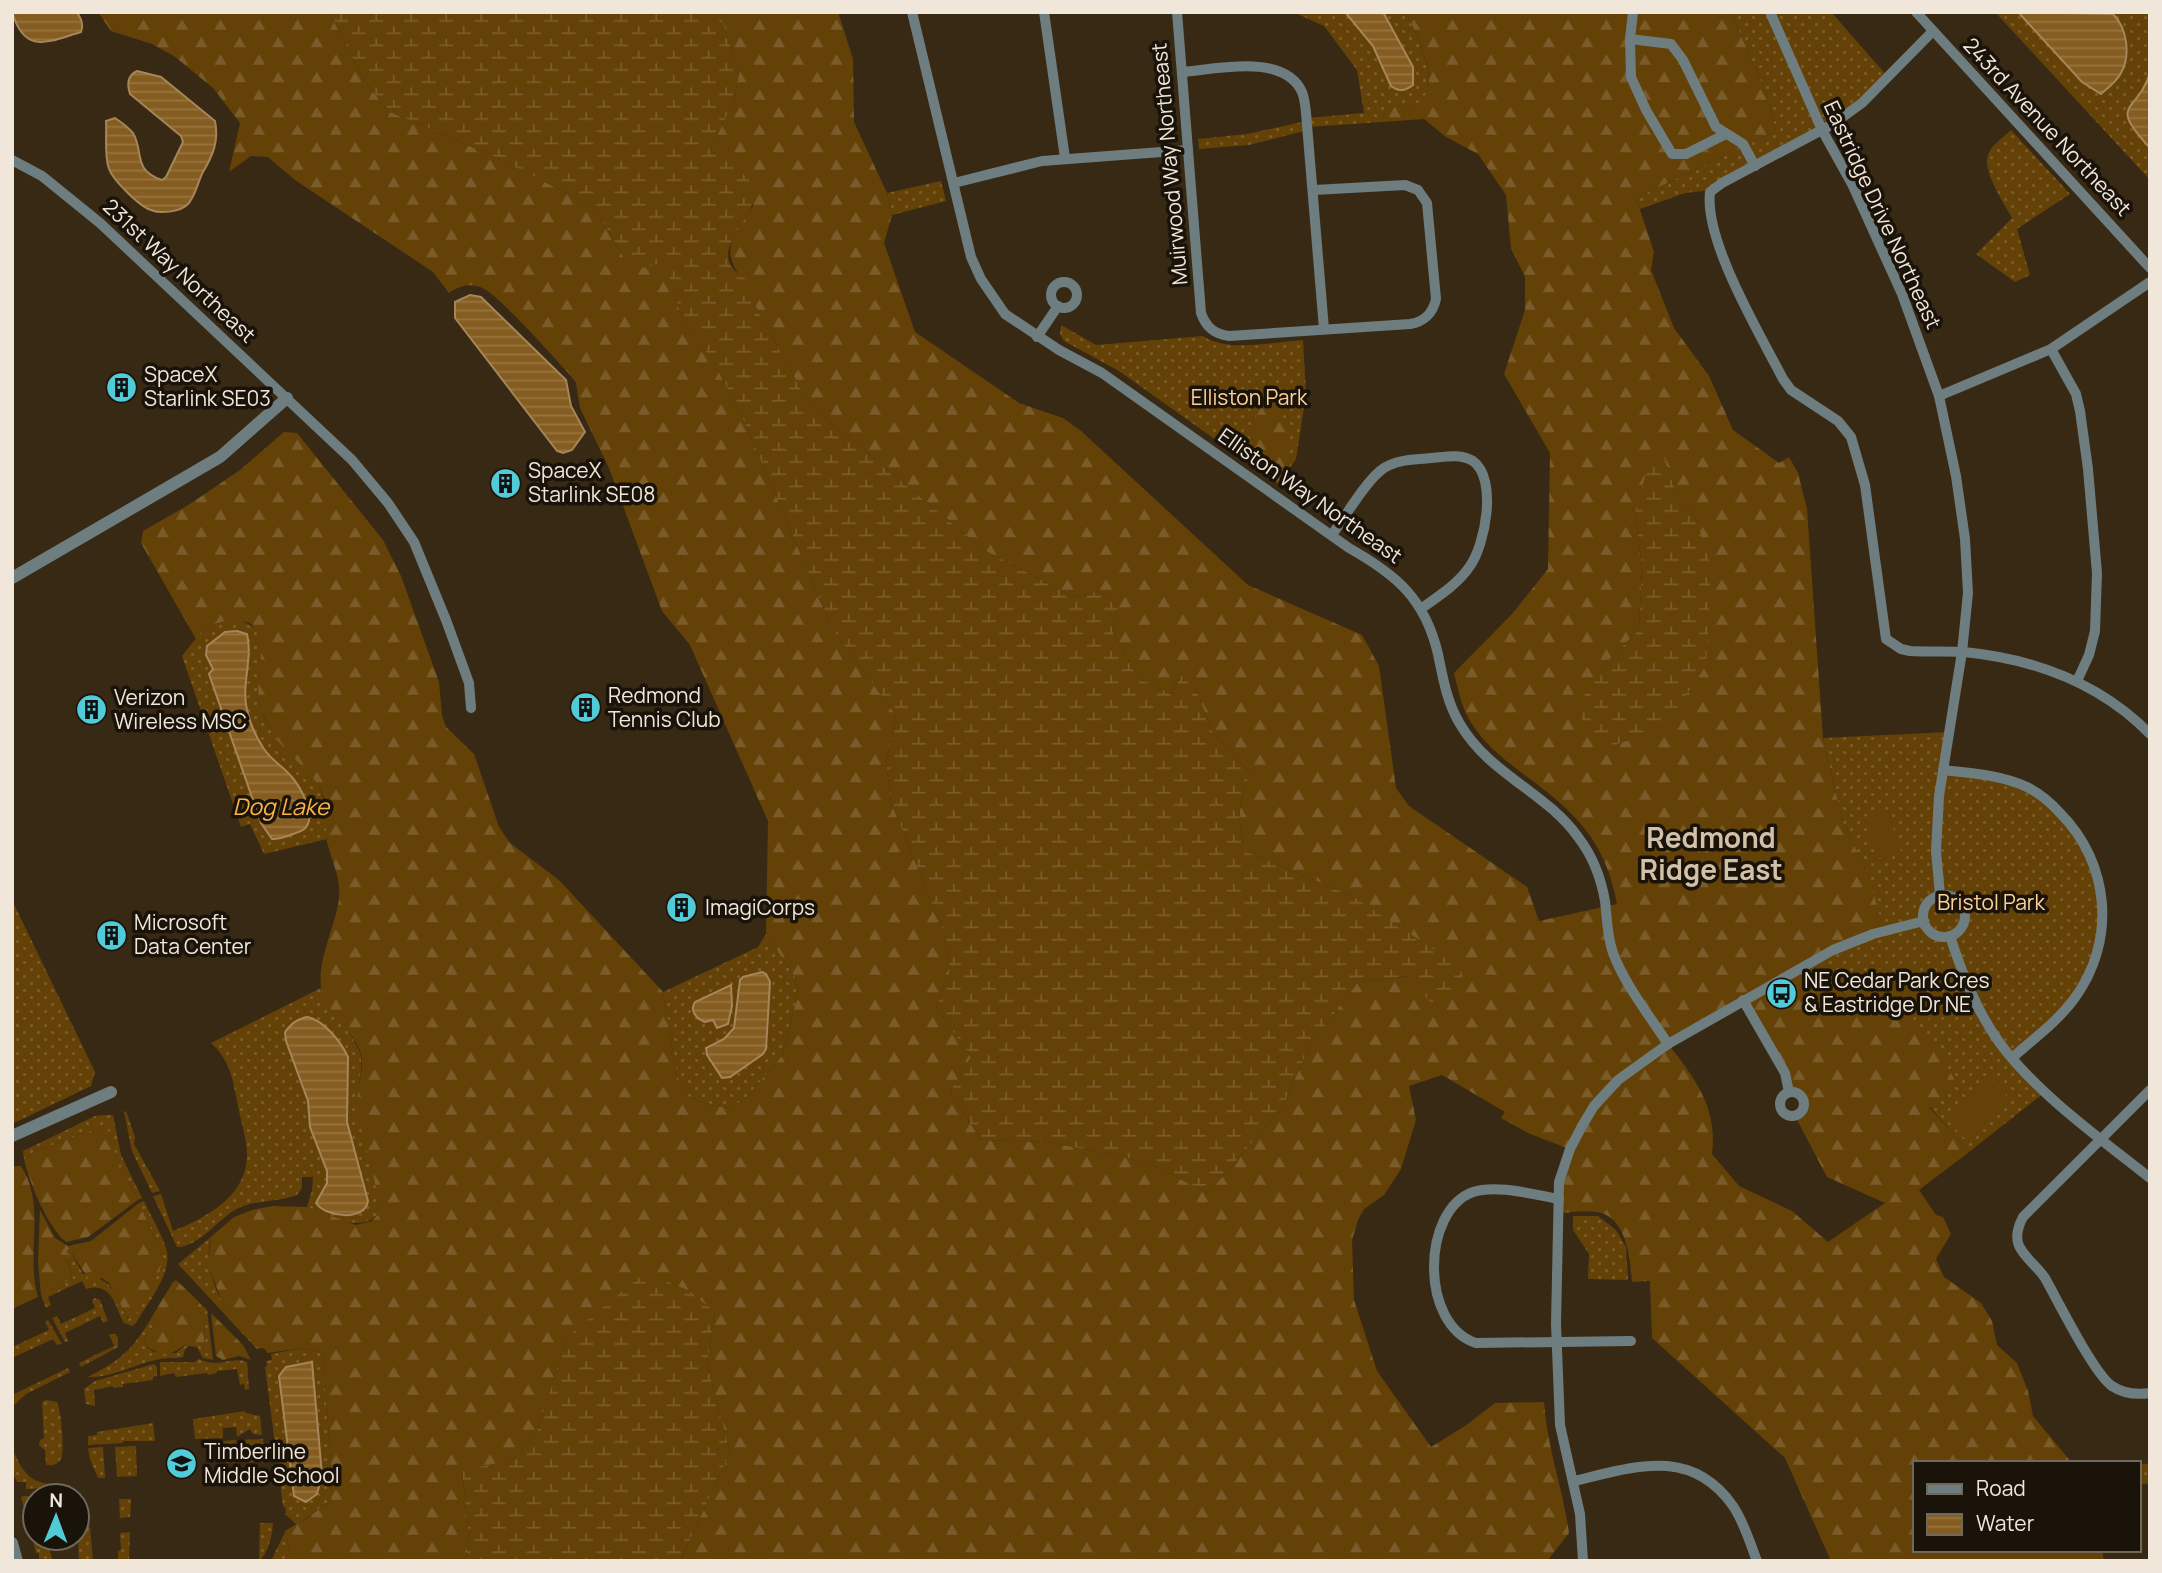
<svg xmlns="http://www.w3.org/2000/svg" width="2162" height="1573" font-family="Manrope,sans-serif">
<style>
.grass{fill:url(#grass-dots);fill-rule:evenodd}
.forest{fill:url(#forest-firs);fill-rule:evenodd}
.wetland{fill:url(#wetland-marsh)}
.garden{fill:#644107}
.water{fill:url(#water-rules);stroke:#a68658;stroke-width:2}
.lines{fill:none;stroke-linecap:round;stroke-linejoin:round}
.minor{stroke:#6e7d7f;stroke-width:10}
.tertiary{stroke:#6e7d7f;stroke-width:12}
.labels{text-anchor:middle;stroke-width:7;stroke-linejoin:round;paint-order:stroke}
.street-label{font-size:21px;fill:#f0e6da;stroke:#1a130a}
.poi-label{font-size:21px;fill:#f0e6da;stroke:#1a130a;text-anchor:start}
.park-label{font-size:21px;fill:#fdd198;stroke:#1a130a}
.water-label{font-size:23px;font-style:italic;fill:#fbb348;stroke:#1a130a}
.district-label{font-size:28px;font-weight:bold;fill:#d3c0a8;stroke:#1a130a}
</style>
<defs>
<pattern id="grass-dots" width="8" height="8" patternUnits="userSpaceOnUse" patternTransform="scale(1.75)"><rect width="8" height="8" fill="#644107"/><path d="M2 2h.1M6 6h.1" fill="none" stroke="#7a5c2b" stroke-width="1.8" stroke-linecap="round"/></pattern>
<pattern id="forest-firs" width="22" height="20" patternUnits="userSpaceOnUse" patternTransform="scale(1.75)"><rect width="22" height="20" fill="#644107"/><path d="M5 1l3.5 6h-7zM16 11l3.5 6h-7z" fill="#7a5c2b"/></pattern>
<pattern id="wetland-marsh" width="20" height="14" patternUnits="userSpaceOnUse" patternTransform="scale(1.75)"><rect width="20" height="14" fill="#644107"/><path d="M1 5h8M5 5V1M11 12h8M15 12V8" fill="none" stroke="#7a5c2b"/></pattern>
<pattern id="water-rules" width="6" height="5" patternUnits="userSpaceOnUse" patternTransform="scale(1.75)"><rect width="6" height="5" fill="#865d21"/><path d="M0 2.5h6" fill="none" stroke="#977441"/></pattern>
</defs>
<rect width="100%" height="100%" fill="#382915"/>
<!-- grass -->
<g class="grass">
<path d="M1293,12h113c9,21 37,71 14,90 -10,7 -22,6 -33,3l-5,17 -74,5v3l-59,15 -50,4 -1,-10 49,-5 60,-13v-3l57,-5 -7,-43 -33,-44z"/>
<polygon points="1731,12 1831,12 1888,77 1862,103 1713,190 1685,193 1640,209 1636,198 1776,131 1767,95"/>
<polygon points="1995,12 2150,12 2150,180"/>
<path d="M2011,130l59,64 -53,35 13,46 -15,7 -39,-28 36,-36c-8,-15 -30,-47 -24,-63 3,-10 16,-18 23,-25z"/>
<polygon points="941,181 946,201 892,215 887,193"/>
<path d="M1061,325l35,20 107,-9c25,17 70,6 100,4l3,54 -10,65 -18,25 -159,-113 -55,-30 -4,-7z"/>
<path d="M237,620c43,9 16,59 24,89 7,26 25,38 42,55 21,22 26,47 24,75l-63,15 -14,-30 -9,3 -59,-171c18,-22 25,-35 55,-36z"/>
<path d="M1949,732l-6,38 56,8 51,24 42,56 10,68 -27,72 -63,60 33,34 -76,60c-55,-61 -103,-127 -151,-194l51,-81 -27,-57 -19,-82z"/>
<polygon points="12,900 95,1072 91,1086 12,1124"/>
<polygon points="766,934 795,977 798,993 782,1056 745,1099 730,1108 709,1105 689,1097 677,1076 663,992 758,947"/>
<path d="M321,988c10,22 27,39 37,60 8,15 -1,32 1,48 4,39 19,77 20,117 -19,22 -50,2 -72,-6l5,-17 1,-13h-11v11l-5,7c-21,8 -45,4 -64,16 -17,11 -35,36 -56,36l-24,-51 8,-2 12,37c33,-13 74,-35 74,-76 0,-16 -6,-33 -9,-49 -5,-25 -7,-45 -27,-63z"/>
<polygon points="126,1111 135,1137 134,1144 160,1191 152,1193 132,1151 124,1112"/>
<polygon points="105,1115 113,1115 121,1155 142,1198 138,1200 116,1155 108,1131 98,1128 39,1150 24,1159 23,1151 95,1116"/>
<path d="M144,1201c7,16 19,34 23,51 4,24 -20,51 -31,71l-4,3 -8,-3c-10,-18 -11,-41 -38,-34l-4,-8 -34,16 3,8 -5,3 -5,-13 32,-17 -7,-21 3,-8 14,25c33,6 29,18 45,45l35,-62 -24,-54z"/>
<polygon points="1573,1216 1598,1216 1616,1230 1626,1247 1628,1280 1588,1279 1589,1254 1573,1230"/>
<path d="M211,1237c-6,23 1,45 11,65l43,46 -8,1 -79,-85z"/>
<polygon points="95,1298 100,1300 108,1321 103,1323 100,1316 65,1333 68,1341 65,1342 52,1318 57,1316 61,1324 95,1308 92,1300"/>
<path d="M197,1300l10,10 6,50 -10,-2 -6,-11 -8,-1 -4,3 -2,8c-7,2 -15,0 -22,2 -25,4 -48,19 -73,18 34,-17 46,-29 65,-62l2,9 -9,12 -2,9 10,7 22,1 12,-10h16l1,-25 -9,-11z"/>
<polygon points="48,1320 62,1344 57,1345 53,1339 12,1358 12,1347 49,1330 45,1322"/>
<polygon points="109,1334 115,1334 118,1337 118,1347 81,1367 79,1363 114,1346"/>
<path d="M303,1348l20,5 9,127 -1,20 -34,25 -13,-12h2l-1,-6 -2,-1 -18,-139 2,-1 -1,-5 6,-1 -1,-6zM311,1362l11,113 -5,19 -8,7 -15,-5 -15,-120z"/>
<path d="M199,1359c19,10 32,-3 48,3l2,27 -4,1 -1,-6 -4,1 -3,-16 -20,2v2l-9,2 -1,-2 -31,4 -2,-4 -14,3v-14h35z"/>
<polygon points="154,1364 157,1367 157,1376 153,1377 153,1380 123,1384 123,1387 113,1388 113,1386 94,1390 95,1406 86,1404 84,1389 95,1381"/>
<polygon points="68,1368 70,1372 26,1394 14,1405 12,1395"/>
<path d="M46,1400l11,2c4,8 8,49 4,57 -4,6 -9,7 -15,6l-1,-15 -6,-5 1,-5 4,-2 -2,-36z"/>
<polygon points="245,1411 246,1413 260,1416 262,1435 253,1434 250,1429 237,1437 236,1427 223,1428 223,1438 195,1439 193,1419"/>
<polygon points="153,1423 155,1441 123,1441 123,1443 88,1445 88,1436 97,1435 97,1432"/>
<polygon points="263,1439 266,1462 225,1463 223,1441 236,1440 237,1446 241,1445 241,1440"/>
<polygon points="136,1446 137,1476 117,1477 115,1447"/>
<polygon points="103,1447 105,1478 98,1478 90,1459 88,1448"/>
<path d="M12,1448c8,18 15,34 37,36v4l-23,1v-7h-9l-5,-11z"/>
<polygon points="2150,1463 2150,1483 2139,1485 2139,1465"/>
<polygon points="25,1496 35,1496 35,1538 46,1538 53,1561 39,1561 39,1553 36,1553 21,1497"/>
<polygon points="119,1499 131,1499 130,1517 120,1518"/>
<polygon points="77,1520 84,1520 90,1527 93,1561 79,1561"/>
<path d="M260,1523h13c-1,13 -4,29 -14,38z"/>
<polygon points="286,1530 289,1553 283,1561 271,1561"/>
<polygon points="130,1532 129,1561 118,1561 118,1551 121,1550 120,1533"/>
</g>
<!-- forest -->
<g class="forest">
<path d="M98,12h231l35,68 24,31 105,45 101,51 32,54h39l16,54 36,53 27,53 89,209 63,85 -10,48 5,39 53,131 6,38 -14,37 35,49 -21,35 31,48 67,2 96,19 64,32 74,-85 27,-61 49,-65 51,-6 -57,-80 -107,-45c-8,-33 -7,-46 5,-77l-38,-43 -16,-42 -14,-16 -11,21 -33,-16 -26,-47 6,-25 -19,-15 -25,6 -90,-47 -175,-146 -56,-102c0,-11 -5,-15 -12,-24 -22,-31 -6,-44 12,-72l-8,-31 -35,-25 25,-51 4,-29 -20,-58h119l15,47 1,63 33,71 5,22 -8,28 31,89 104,71 44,15 18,13 167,154 114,50 17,31 17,122 13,18 118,81 12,34 78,-17c-12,-64 -41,-91 -91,-128 -22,-17 -43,-32 -57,-57 -8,-14 -11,-30 -15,-46l58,-59 36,-45 2,-116 -46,-79 21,-64v-33l-14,-29 -5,-53 -28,-41 -32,-17 -22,-18 -42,3 5,-17c11,3 23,4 32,-3 25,-19 -4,-69 -13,-90h325l36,83 9,36 -140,67 18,54 -3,18 23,58 35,48 24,54 46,33 10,-6 9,16 9,36 16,229 19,82 27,57 15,54 -65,27 38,56 19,-11 56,33 25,49 -28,22 40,45 -50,38 17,25 7,2 8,17 -15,25 8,18 37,26 11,18 5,24 20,18 11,28 5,25 39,47h-157v87h187l2,11h-273l-46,-103 -133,-120 -2,-57 -18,1c-2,-24 -5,-65 -35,-70 -12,-2 -27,1 -39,1l11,-64 -41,-16 -27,-15 4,-6 -63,-37 -33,11 7,34 -15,49 -17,26 -20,14 -6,11 -6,20 2,60 23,71 54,76 34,-21 30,-23 49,-1c3,45 19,87 25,131l-22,28h-867l50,-108 -23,-90 8,-51 -148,25 -30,95 -22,27 -53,13 7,67 -4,22h-182l6,-8 -3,-23 20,-11 25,-19 1,-20 -9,-127 -20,-5 -35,5 -46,-51 -14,-38 3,-27 23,-20 18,-7 21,-4 34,1 49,18 16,-4 7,-8c-1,-41 -23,-79 -21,-120 1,-14 7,-28 2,-42 -8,-23 -36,-39 -39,-64 -3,-30 14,-59 18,-88 2,-22 -7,-37 -12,-57 -3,-14 2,-28 -2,-42 -10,-28 -29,-37 -46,-58 -8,-8 -14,-22 -18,-32 -10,-30 12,-61 -11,-87 -22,-5 -39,-2 -54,16l-55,-96 2,-12 47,-27 50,-34 44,-38 13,1 86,107 18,36 38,106 3,33 4,12 28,27 25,73 11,16 49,37 104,112 14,84 12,21 20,8 21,3 15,-9 37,-43 16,-63 -3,-16 -29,-43 2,-113 -78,-176 -28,-34 -53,-143 -29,-60 -4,-25 -5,-7c-15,-16 -75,-85 -91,-89 -11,-4 -21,-1 -31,6l-16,-21 -138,-92 -27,-23 -17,-1 -22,16 11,-49 -27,-35 -17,-14 -22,-18 -22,-12 -41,-13zM1663,456l11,30 23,36 -112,213 13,-64 41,-41 3,-64 -7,-53zM1743,1000l45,85 15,14 1,8 -9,9 32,61 58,26 -57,39 -36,-31 -53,-25 -27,-32c6,-46 -17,-76 -44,-110z"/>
<path d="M1277,383h6c11,13 0,23 0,37 0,7 4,11 6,16 4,12 -2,23 -6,33l-8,2 -13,-10 -11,-16 -1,-8 1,-13z"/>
<path d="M98,1128l10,2 8,25 22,45 -50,37 -22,5c-18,-14 -37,-60 -42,-83l15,-9z"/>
<path d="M16,1166h5c26,40 4,88 17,131l-26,12v-141z"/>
<polygon points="139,1203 163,1257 159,1273 134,1318 127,1317 109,1283 102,1278 92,1282 89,1280 69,1249 67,1252 70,1255 66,1258 73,1278 41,1295 38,1261 40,1210 55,1238 68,1246 91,1241"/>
<path d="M176,1280l21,20 -1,7 9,11 -1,25h-16c-20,13 -22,15 -44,2l2,-9 9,-12 -2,-9 20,-33z"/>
<polygon points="211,1313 243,1345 251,1360 239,1356 223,1360 216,1356"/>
</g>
<!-- wetland -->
<g class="wetland">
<path d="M329,12h390l20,58 -4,29 -25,51c14,11 39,21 44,40 7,30 -63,66 2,94l-3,18 56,102 175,146 90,47 25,-6 19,15 -6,25 26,47 33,16 12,-22 13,17 16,42 38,43c-12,31 -13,44 -5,77l107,45 103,67 8,12 -9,17 -22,12 -24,-28 -50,6 -49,65 -27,61 -74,85 -64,-32 -96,-19 -67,-2 -31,-48 21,-35 -35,-49 14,-37 -6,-38 -53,-131 -5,-39 10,-48 -63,-85 -89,-209 -27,-53 -36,-53 -16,-53 -27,7 -12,-8 -32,-54 -101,-51 -105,-45 -24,-31z"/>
<polygon points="1652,452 1663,456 1674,486 1697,522 1711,566 1706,666 1661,731 1613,745 1585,735 1579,705 1598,671 1639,630 1642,566 1635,513"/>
<polygon points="650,1275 688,1290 715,1312 707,1363 730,1453 680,1561 465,1561 469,1539 462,1471 515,1459 537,1432 567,1337 640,1277"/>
</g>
<!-- garden -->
<g class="garden">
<polygon points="1887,809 1901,852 1877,859 1864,817"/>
<polygon points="1870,964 1911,985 1899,1009 1857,989"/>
<polygon points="1919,989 1939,999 1928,1020 1908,1011"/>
<polygon points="1989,1076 2009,1099 1964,1138 1944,1116"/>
</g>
<!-- water -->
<g class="water">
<path d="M12,12h65c4,7 7,12 4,20 -34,10 -56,23 -69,-20z"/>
<path d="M1345,12h38l30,55v18c-8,6 -14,7 -22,1l-18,-40z"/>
<path d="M2018,12l95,2c14,14 18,41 8,59 -4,8 -13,15 -20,21l-19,-12z"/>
<path d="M137,71l24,6 54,44c4,20 -2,34 -12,51 -5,9 -8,26 -16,33 -8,7 -27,9 -36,5 -11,-3 -38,-30 -42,-41 -5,-14 -2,-33 -3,-48l9,-3c6,4 13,9 18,15 11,18 -1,37 29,47l4,-3 17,-35 -2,-6 -51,-42c-3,-10 -3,-18 7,-23z"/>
<path d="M2150,72v76c-44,-48 -12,-33 0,-76z"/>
<polygon points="470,295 481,297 566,380 571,406 585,432 572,450 563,453 557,451 455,318 455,302"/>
<path d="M237,631l10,3c6,25 -6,50 0,76 3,14 9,27 17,39 8,12 19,17 27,27 9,10 24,37 16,50 -3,5 -9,6 -14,8 -7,3 -13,5 -21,5l-11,-16 -52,-149 4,-5 -7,-14 1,-9 18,-14z"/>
<polygon points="762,972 766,974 770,982 766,1049 763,1054 730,1077 722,1078 707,1055 706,1048 724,1039 734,1028 740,980 743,977"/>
<path d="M731,985l1,21 -4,18 -11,4 -4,-8 -8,2c-8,-3 -16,-11 -10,-20z"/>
<path d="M307,1017c17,3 34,25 41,40l-1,65 21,79c-3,21 -43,16 -52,2l11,-20v-12l-17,-44 -2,-26 -22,-60 -1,-9c7,-9 12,-13 22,-15z"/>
<polygon points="312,1362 322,1475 317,1494 306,1502 294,1496 279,1376 286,1367"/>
</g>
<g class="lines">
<!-- minor -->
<g class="minor">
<path d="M912,12l59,245 10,22 24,35 54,36 43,23 247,175c48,27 76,51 89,106 5,24 9,49 22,70 29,50 86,68 118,113 14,18 23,41 27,64 2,17 2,35 8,52 12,32 36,62 55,91"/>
<polyline points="1044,12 1065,158"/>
<path d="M1177,12l24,301c5,14 13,21 28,23l181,-12c14,-2 23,-11 26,-25l-9,-96 -9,-13 -13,-5 -91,5"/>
<polyline points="1633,12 1630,39 1671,44 1683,60 1716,127 1743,144 1755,166"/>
<polyline points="1770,12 1822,130 1852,184 1902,294 1939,396 1956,476 1965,539 1968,593 1962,652 1939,796 1936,851 1940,895"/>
<polyline points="1916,12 2150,268"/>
<path d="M1933,31l-71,72 -29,21 -111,59 -12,9c-6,49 50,142 73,187l8,11 47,31 13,16 14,48 21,154 15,10 9,2c18,1 36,0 54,1 71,7 136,31 186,82"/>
<polyline points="1630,39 1631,77 1646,110 1672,154 1686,154 1726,134"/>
<path d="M1183,72c34,-3 101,-19 119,20 4,10 4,22 5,33l17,204"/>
<polyline points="12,160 42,176 100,223 352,460 388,503 414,542 446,620 469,683 471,708"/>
<polyline points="954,183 1042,161 1188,150"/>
<circle cx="1064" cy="295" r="13"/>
<polyline points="1037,337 1058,306"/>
<polyline points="2051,349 2076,394 2080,411 2088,469 2097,573 2095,631 2089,655 2077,681"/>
<polyline points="1939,396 2051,349 2150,282"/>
<path d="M1332,535c13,-18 35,-56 52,-67 14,-9 31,-8 47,-10 13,-1 30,-5 42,3 25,18 12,84 -3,105 -12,18 -31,30 -48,42"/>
<path d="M1943,770c28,3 58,5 84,17 12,6 24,16 33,26 50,50 57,128 14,186 -17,23 -41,40 -62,59"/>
<circle cx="1944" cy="916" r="21"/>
<path d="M1950,936c12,37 26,74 49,106 36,50 102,97 151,136"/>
<polyline points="1743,1000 1785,1073 1789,1092"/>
<path d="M2150,1090l-127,127c-17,32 7,39 22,61 13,23 49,96 67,108 12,8 25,9 38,7"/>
<circle cx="1792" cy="1104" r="12"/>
<path d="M1559,1199c-24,-4 -63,-15 -86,-7 -51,18 -54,132 3,151l155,-2"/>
<path d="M1574,1481c59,-14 117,-35 159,25 11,16 17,37 24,55"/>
<polyline points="1583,1561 1580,1514 1560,1425 1556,1324 1559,1182 1570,1149 1582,1126 1594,1106 1618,1080 1668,1044 1833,950 1873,934 1924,921"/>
</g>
<!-- tertiary -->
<g class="tertiary">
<polyline points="12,578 220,457 287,398"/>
<polyline points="12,1136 111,1092"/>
<polyline points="12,1543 17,1561"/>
</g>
</g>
<!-- icons -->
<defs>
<symbol id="building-disc" viewBox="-11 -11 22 22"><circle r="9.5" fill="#52cbd9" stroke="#1a130a"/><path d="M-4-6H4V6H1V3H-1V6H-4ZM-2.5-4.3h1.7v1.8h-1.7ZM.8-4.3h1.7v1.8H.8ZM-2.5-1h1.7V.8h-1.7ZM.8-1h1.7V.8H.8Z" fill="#111"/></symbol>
<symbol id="bus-disc" viewBox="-11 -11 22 22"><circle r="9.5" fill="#52cbd9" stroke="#1a130a"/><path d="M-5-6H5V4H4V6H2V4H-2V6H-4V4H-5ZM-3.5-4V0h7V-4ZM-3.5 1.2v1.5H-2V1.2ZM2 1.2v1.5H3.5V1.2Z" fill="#111"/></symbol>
<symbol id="school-disc" viewBox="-11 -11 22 22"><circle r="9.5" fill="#52cbd9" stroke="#1a130a"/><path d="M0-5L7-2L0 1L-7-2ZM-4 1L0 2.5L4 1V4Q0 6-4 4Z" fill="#111"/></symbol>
</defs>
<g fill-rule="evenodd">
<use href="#building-disc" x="104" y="370" width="35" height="35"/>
<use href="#building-disc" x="488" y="466" width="35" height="35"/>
<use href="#building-disc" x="568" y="690" width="35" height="35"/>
<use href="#building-disc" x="74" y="692" width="35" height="35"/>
<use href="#building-disc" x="664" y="890" width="35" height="35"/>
<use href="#building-disc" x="94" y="918" width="35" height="35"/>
<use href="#bus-disc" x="1764" y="976" width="35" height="35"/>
<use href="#school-disc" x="164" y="1446" width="35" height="35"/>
</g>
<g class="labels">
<!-- street labels -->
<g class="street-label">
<text transform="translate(2047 127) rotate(47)" y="7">243rd Avenue Northeast</text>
<text transform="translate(1170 164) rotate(-95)" y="7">Muirwood Way Northeast</text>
<text transform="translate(1882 215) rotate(65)" y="7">Eastridge Drive Northeast</text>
<text transform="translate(179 271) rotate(43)" y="7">231st Way Northeast</text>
<text transform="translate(1310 496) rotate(35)" y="7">Elliston Way Northeast</text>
</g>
<!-- poi labels -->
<g class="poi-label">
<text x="144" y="382">SpaceX<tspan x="144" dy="24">Starlink SE03</tspan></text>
<text x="528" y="478">SpaceX<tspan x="528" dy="24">Starlink SE08</tspan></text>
<text x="608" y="703">Redmond<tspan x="608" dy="24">Tennis Club</tspan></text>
<text x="114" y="705">Verizon<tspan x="114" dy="24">Wireless MSC</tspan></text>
<text x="705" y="915">ImagiCorps</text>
<text x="134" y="930">Microsoft<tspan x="134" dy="24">Data Center</tspan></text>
<text x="1804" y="988">NE Cedar Park Cres<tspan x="1804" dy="24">&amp; Eastridge Dr NE</tspan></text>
<text x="204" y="1459">Timberline<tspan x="204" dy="24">Middle School</tspan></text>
</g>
<!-- park labels -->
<g class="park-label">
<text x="1249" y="405">Elliston Park</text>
<text x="1991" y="910">Bristol Park</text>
</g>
<!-- water labels -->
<g class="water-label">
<text x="281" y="815">Dog Lake</text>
</g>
<!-- district labels -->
<g class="district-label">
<text x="1711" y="848">Redmond<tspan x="1711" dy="32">Ridge East</tspan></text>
</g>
</g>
<!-- border -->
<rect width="2162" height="1573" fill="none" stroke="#f0e6da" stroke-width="28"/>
<!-- legend -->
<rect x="1913" y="1461" width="228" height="91" fill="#1a130a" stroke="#70675d" stroke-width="2"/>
<rect x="1927" y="1484" width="35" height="10" fill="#6e7d7f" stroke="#70675d" stroke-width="2"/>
<text x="1976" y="1496" font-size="21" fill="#f0e6da">Road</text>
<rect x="1927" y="1514" width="35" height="21" fill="url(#water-rules)" stroke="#70675d" stroke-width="2"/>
<text x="1976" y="1531" font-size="21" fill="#f0e6da">Water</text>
<!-- north arrow -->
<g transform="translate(56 1517) rotate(1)"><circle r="33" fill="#1a130a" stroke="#70675d" stroke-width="2"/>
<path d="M0-5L12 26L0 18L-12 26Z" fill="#52cbd9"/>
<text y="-10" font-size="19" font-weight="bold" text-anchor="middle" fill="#f0e6da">N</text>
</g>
</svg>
